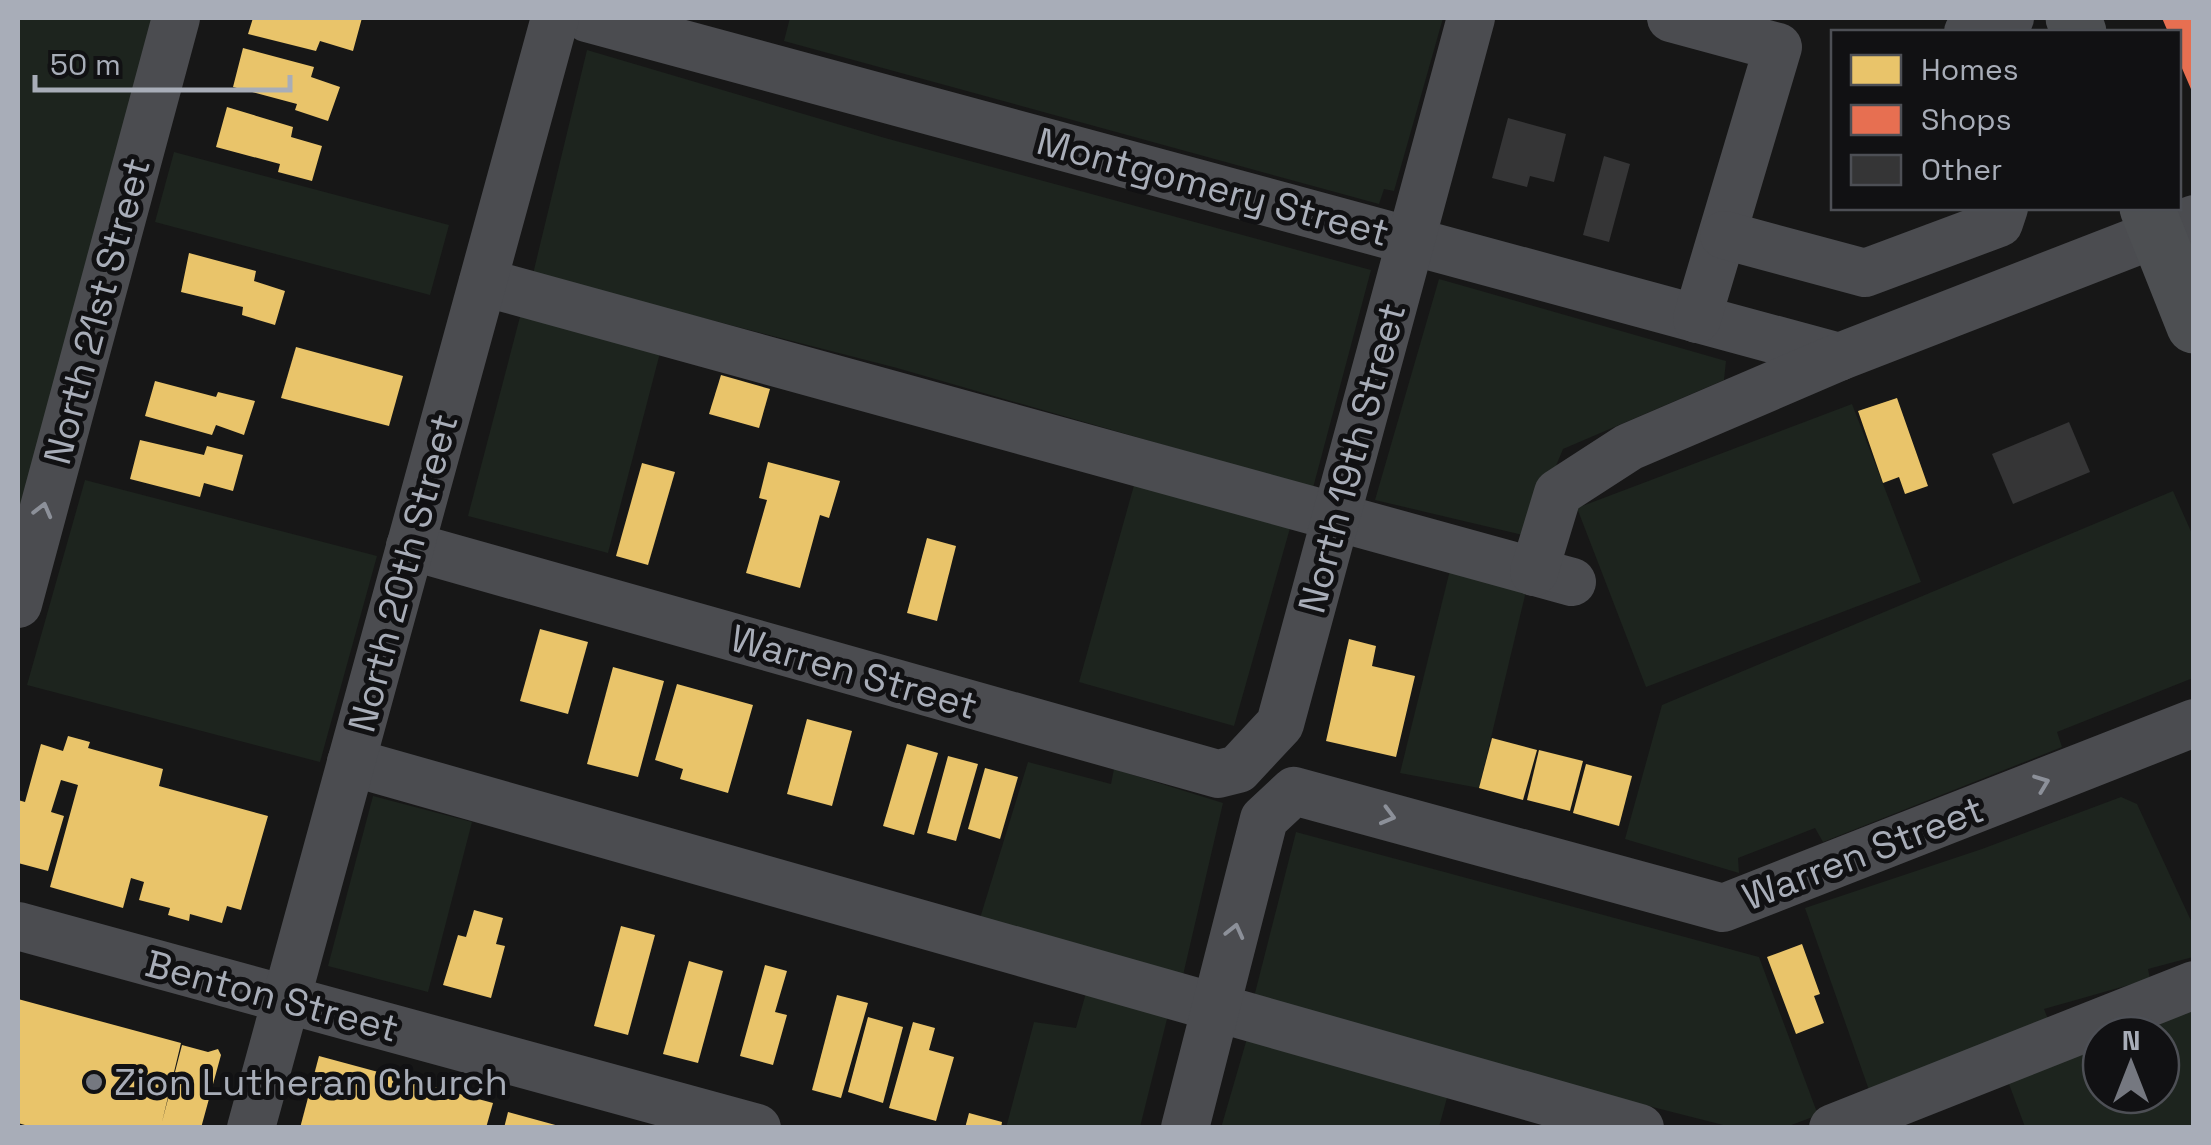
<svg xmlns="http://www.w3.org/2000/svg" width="2211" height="1145" font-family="'Space Grotesk',sans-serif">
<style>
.green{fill:#1d241e;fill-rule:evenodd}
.homes{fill:#e9c46a}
.shops{fill:#e76f51}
.building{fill:#353536}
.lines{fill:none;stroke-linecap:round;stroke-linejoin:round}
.minor{stroke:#4b4c50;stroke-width:48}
.major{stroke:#4d4f52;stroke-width:55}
.oneway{stroke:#8c9099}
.poi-dot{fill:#757880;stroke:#111113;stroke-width:4}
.labels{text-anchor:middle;stroke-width:10;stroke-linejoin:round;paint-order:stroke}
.street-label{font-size:38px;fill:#a8adb8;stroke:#111113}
.poi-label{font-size:38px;fill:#a8adb8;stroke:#111113;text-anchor:start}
</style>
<rect width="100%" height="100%" fill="#171717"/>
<!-- green -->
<g class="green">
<polygon points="18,18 157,18 18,532"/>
<polygon points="790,18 1443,18 1394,191 1384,189 1379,204 784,41"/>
<polygon points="587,50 885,138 1371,270 1313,488 897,368 533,274"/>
<polygon points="174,152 449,225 430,295 155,222"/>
<polygon points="1439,279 1726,361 1724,380 1563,449 1527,536 1375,500"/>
<polygon points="521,313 661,349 608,553 468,516"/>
<polygon points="1852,404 1921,582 1646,687 1577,508"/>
<polygon points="1138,471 1294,514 1234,726 1079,682"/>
<polygon points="85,480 377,556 320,762 27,685"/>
<polygon points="2173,491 2193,536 2193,678 2057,732 2062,747 1823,842 1815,828 1738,858 1739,873 1625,839 1662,705"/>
<polygon points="1452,562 1528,583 1479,788 1400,773"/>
<polygon points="1028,762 1111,784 1114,769 1223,803 1181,984 977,928"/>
<polygon points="373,796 472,822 428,992 328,966"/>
<polygon points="2121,797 2137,804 2193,925 2193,957 2148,969 2150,979 2044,1009 2048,1019 1869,1090 1805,908 1982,849"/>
<polygon points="1296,832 1759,957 1818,1115 1786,1127 1731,1127 1252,1005"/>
<polygon points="1086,993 1168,1015 1140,1127 1006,1128 1034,1022 1076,1028"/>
<path d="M2193,997v130h-168l-22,-59zM2101,1035h60v60h-60z"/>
<polygon points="1248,1035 1448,1094 1439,1127 1221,1128"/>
</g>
<!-- homes -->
<g class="homes">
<polygon points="253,18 362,18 353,51 320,41 316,51 248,34"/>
<polygon points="243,48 314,67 311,77 340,87 328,121 295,110 297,104 233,87"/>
<polygon points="227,107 293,127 291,137 322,146 312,181 278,172 280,164 216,147"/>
<polygon points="189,253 256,271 254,281 285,291 275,325 242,315 243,307 181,292"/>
<polygon points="296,347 403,376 389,426 281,398"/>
<polygon points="721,375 770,389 759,428 709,414"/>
<polygon points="155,381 216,397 218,392 255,401 244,435 216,425 212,435 145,416"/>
<polygon points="1897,398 1928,486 1905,494 1899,477 1883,483 1858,411"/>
<polygon points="140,440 204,455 207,446 243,455 233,491 204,483 200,497 130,479"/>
<polygon points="768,462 840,481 829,518 820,515 800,588 746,573 767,500 759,498"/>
<polygon points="642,463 675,472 648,565 616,556"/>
<polygon points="927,538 956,546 937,621 907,613"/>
<polygon points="540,629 588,642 568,714 520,701"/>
<polygon points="1349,639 1376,646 1372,666 1415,676 1396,757 1326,741"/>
<polygon points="613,667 664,681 638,777 587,764"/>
<polygon points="677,684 753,705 728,793 680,779 683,769 655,760"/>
<polygon points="807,719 852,731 832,806 787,794"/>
<polygon points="68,736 90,742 88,748 163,769 159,786 268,816 241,910 227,906 222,923 190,914 189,921 168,915 170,908 139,900 144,882 131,878 123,908 50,887 78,785 61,780 51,812 64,816 48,871 18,863 18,800 25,802 41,744 63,751"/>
<polygon points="1492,738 1537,750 1523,800 1479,788"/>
<polygon points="907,744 938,753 914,835 883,826"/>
<polygon points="1539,750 1583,761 1570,811 1527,800"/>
<polygon points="948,756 978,764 956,841 927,833"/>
<polygon points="1586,764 1632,776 1619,826 1573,813"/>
<polygon points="985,768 1018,777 1000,839 968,829"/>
<polygon points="474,910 503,918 496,944 505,946 491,998 443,985 458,935 466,937"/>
<polygon points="621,926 655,935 628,1035 594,1026"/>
<polygon points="1802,944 1820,994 1814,996 1824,1023 1796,1034 1767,957"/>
<polygon points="689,961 723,971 698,1063 663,1054"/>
<polygon points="765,965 787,971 775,1012 787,1015 773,1065 740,1056"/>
<polygon points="837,995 868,1003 841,1098 812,1090"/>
<polygon points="18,999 181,1043 162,1122 182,1045 208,1052 218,1049 221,1055 201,1128 35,1128 18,1123"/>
<polygon points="868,1017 903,1027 883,1103 848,1092"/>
<polygon points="913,1022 935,1028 929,1050 954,1057 936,1121 889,1108"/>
<polygon points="319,1056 493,1103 486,1128 300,1128"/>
<polygon points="508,1112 559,1126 559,1128 504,1128"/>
<polygon points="969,1113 1002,1122 1001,1128 965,1128"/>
</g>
<!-- shops -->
<polygon class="shops" points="2162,18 2194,18 2194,96 2178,59 2178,32 2168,32"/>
<!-- building -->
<g class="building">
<polygon points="1508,118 1566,134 1554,182 1530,176 1527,187 1492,178"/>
<polygon points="1604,156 1630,164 1609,242 1583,235"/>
<polygon points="2069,422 2090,472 2013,504 1992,454"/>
</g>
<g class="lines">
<!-- minor -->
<g class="minor">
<polyline points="587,18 1839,357"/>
<polyline points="1671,18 1778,47 1697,319"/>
<polyline points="1968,32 2010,18"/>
<polyline points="1724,235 1865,273 1999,223 2004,208"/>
<polyline points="483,282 1572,582"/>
<polyline points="410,546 1218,774 1238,769 1280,724 1471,18"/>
<polyline points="1534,572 1558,493 1629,447 1839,357 2194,219"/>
<polyline points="18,604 176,18"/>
<polyline points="351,762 1640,1128"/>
<polyline points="18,926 757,1128"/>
<polyline points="251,1128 555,18"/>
<polyline points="1185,1128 1264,819 1294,791 1723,908 2194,723"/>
<polyline points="1833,1128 2194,985"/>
</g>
<!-- major -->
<g class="major">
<polyline points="2073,18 2079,32"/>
<polyline points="2147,208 2194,326"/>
</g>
</g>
<!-- one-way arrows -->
<defs><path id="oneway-chevron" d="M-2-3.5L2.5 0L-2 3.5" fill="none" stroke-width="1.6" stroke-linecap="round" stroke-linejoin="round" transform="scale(2.5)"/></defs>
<g class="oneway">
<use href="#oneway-chevron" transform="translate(43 510) rotate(-75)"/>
<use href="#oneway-chevron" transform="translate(2042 783) rotate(-21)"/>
<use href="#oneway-chevron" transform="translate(1388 816) rotate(15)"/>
<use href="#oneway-chevron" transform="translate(1235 931) rotate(-76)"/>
</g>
<!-- markers -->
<circle class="poi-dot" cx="94" cy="1082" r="10"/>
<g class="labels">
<!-- street labels -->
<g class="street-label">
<text transform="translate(1213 187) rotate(15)" y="13">Montgomery Street</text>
<text transform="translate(97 311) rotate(-75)" y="13">North 21st Street</text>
<text transform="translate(1352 458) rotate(-75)" y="13">North 19th Street</text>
<text transform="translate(403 573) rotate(-75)" y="13">North 20th Street</text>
<text transform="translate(854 672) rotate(16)" y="13">Warren Street</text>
<text transform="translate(1863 853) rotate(-21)" y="13">Warren Street</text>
<text transform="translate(272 996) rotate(15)" y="13">Benton Street</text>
</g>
<!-- poi labels -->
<g class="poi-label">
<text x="114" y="1095">Zion Lutheran Church</text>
</g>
</g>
<!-- border -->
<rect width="2211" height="1145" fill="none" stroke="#a8adb8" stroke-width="40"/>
<!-- legend -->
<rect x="1831" y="30" width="350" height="180" fill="#111113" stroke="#4d4f55" stroke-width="2.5"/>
<rect x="1851" y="55" width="50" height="30" fill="#e9c46a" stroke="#4d4f55" stroke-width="2.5"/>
<text x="1921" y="80" font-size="30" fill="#a8adb8">Homes</text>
<rect x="1851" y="105" width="50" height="30" fill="#e76f51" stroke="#4d4f55" stroke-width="2.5"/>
<text x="1921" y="130" font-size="30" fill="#a8adb8">Shops</text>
<rect x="1851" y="155" width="50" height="30" fill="#353536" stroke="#4d4f55" stroke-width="2.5"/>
<text x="1921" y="180" font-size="30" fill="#a8adb8">Other</text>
<!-- north arrow -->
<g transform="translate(2131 1065)"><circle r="48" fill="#111113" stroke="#4d4f55" stroke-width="2.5"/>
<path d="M0-8L18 38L0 25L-18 38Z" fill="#757880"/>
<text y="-15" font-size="28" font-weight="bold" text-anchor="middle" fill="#a8adb8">N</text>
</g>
<!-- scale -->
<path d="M35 75v15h255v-15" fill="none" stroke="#a8adb8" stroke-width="5"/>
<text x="50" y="75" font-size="30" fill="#a8adb8" stroke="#111113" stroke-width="8" paint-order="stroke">50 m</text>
</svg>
